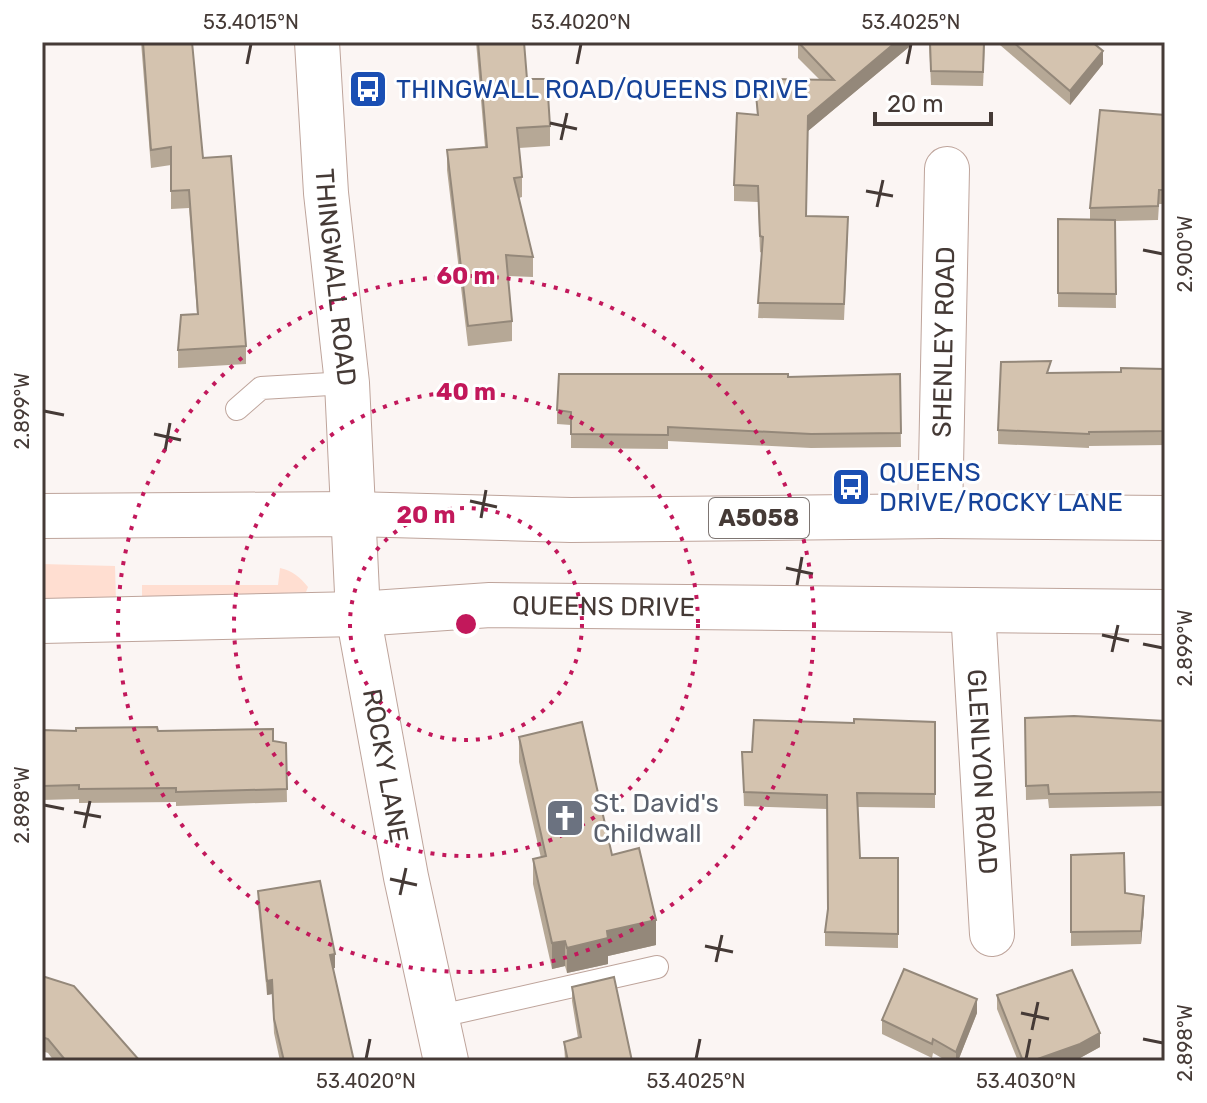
<svg xmlns="http://www.w3.org/2000/svg" width="1207" height="1103" font-family="Rubik,sans-serif">
<style>
.green{fill:#ffded1}
.lines{fill:none;stroke-linecap:round;stroke-linejoin:round}
.lane-casing{stroke:#bea49b;stroke-width:24}
.street-casing{stroke:#bea49b;stroke-width:46}
.secondary-casing{stroke:#bea49b;stroke-width:46}
.highway-casing{stroke:#bea49b;stroke-width:46}
.lane{stroke:#fff;stroke-width:22}
.street{stroke:#fff;stroke-width:44}
.secondary{stroke:#fff;stroke-width:44}
.highway{stroke:#fff;stroke-width:44}
.wall{fill:#b6a896}
.shaded-wall{fill:#94887a}
.building{fill:#d4c3af;stroke:#94887a;stroke-width:2}
.ticks{fill:none;stroke:#453a36;stroke-width:3}
.ring{fill:none;stroke:#c2185b;stroke-width:4;stroke-dasharray:4 8}
.labels{text-anchor:middle;stroke-width:6;stroke-linejoin:round;paint-order:stroke}
.shield{fill:#fff;stroke:#7d7572;stroke-width:2}
.shield-label{font-size:24px;font-weight:bold;fill:#453a36}
.transit-label{font-size:26px;fill:#164399;stroke:#fff;text-anchor:start}
.street-label{font-size:26px;fill:#453a36;stroke:#fff}
.worship-label{font-size:26px;fill:#5b616d;stroke:#fff;text-anchor:start}
.centre{fill:#c2185b;stroke:#fff;stroke-width:4}
.ring-label{font-size:24px;text-anchor:middle;font-weight:bold;fill:#c2185b;stroke:#fff;stroke-width:6;stroke-linejoin:round;paint-order:stroke}
.neatline{fill:none;stroke:#453a36;stroke-width:3}
.ticks-label{font-size:20px;text-anchor:middle;fill:#453a36}
</style>
<rect width="100%" height="100%" fill="#fbf5f3"/>
<!-- green -->
<g class="green">
<polygon points="42,564 115,566 116,601 42,604"/>
<path d="M280,568c13,3 20,9 28,19l-2,5 -164,7v-14h136z"/>
</g>
<g class="lines">
<defs>
<g id="lane">
<polyline points="237,409 261,388 347,383"/>
<polyline points="436,1017 657,967"/>
</g>
<g id="street">
<path id="s1" d="M940,516l7,-347"/>
<path id="s2" d="M973,610l19,324"/>
</g>
<g id="secondary">
<path id="s3" d="M317,42l9,151 21,190 11,231 48,263 40,184"/>
</g>
<g id="highway">
<polyline points="42,516 353,514 571,520 940,516 1165,518"/>
<path id="s4" d="M42,621l316,-7 132,-9 675,7"/>
</g>
</defs>
<!-- lane casing -->
<use href="#lane" class="lane-casing"/>
<!-- street casing -->
<use href="#street" class="street-casing"/>
<!-- secondary casing -->
<use href="#secondary" class="secondary-casing"/>
<!-- highway casing -->
<use href="#highway" class="highway-casing"/>
<!-- lane -->
<use href="#lane" class="lane"/>
<!-- street -->
<use href="#street" class="street"/>
<!-- secondary -->
<use href="#secondary" class="secondary"/>
<!-- highway -->
<use href="#highway" class="highway"/>
</g>
<!-- wall -->
<g class="wall">
<polygon points="141,42 192,42 203,158 246,346 246,364 178,368 178,350 197,314 189,208 171,209 171,165 151,168"/>
<polygon points="476,42 524,42 527,79 550,126 550,146 519,148 522,177 522,197 519,198 533,257 533,277 507,276 512,321 512,341 468,346 447,170 447,150 485,147"/>
<polygon points="798,42 915,42 808,131 806,216 848,232 844,320 758,318 762,253 760,252 758,202 734,201 734,185 757,115 756,95 770,94 819,79 798,58"/>
<polygon points="929,42 985,42 983,86 931,85"/>
<polygon points="1000,42 1092,42 1103,64 1070,105 1000,45"/>
<polygon points="1165,115 1165,204 1159,204 1158,220 1115,221 1116,308 1058,307 1058,219 1090,220 1090,208"/>
<polygon points="1165,369 1165,445 1089,446 1089,448 998,444 998,430 1051,373 1121,372"/>
<polygon points="900,374 901,447 811,448 668,441 668,449 571,448 571,425 557,424 557,410 788,377"/>
<polygon points="1025,718 1165,721 1165,806 1049,808 1048,799 1026,800"/>
<polygon points="935,722 935,808 858,807 860,858 898,858 898,948 825,946 825,932 828,910 827,809 744,806 742,752 752,752 854,723"/>
<polygon points="42,730 158,731 286,743 287,802 176,806 176,802 79,803 79,799 42,800"/>
<polygon points="519,737 612,855 656,945 608,956 608,964 567,973 565,966 552,969 533,884 533,859 541,858 519,762"/>
<polygon points="1071,855 1125,893 1144,910 1141,944 1071,946"/>
<polygon points="258,891 335,968 333,968 354,1061 280,1061 274,1033 272,994 267,995 258,905"/>
<polygon points="42,976 140,1061 54,1061 48,1053 42,1051"/>
<polygon points="572,987 632,1061 565,1061 564,1042 578,1038 572,1001"/>
<polygon points="997,995 1100,1047 1080,1058 1072,1061 1018,1061 997,1009"/>
<polygon points="977,1013 958,1061 947,1061 933,1053 932,1058 882,1034 882,1020"/>
</g>
<!-- shaded-wall -->
<g class="shaded-wall">
<polygon points="896,42 915,42 808,131 808,116"/>
<polygon points="1103,51 1103,64 1070,105 1070,91"/>
<polygon points="1144,896 1144,910 1141,944 1141,931"/>
<polygon points="656,920 656,945 608,956 608,964 567,973 567,948 607,931"/>
<polygon points="565,941 565,966 552,969 552,943"/>
<polygon points="335,954 335,968 330,969 330,955"/>
<polygon points="272,980 272,994 267,995 267,981"/>
<polygon points="977,999 977,1013 958,1061 956,1061 956,1052"/>
<polygon points="1100,1033 1100,1047 1080,1058 1072,1061 1032,1061"/>
</g>
<!-- building -->
<g class="building">
<polygon points="143,42 192,42 203,158 231,156 246,346 178,350 181,315 198,314 189,190 171,191 171,147 151,150"/>
<polygon points="478,42 524,42 527,79 547,79 550,126 517,128 522,177 514,178 533,257 506,255 512,321 468,326 447,150 487,147"/>
<polygon points="798,42 896,42 808,116 806,216 848,217 844,304 758,303 763,237 760,236 758,186 734,185 737,113 758,115 756,95 770,94 771,79 834,80"/>
<polygon points="930,42 984,42 983,72 931,71"/>
<polygon points="1013,42 1092,42 1103,51 1070,91"/>
<polygon points="1100,110 1165,115 1165,190 1159,190 1158,206 1090,208"/>
<polygon points="1058,219 1115,220 1116,294 1058,293"/>
<polygon points="1051,361 1047,373 1121,372 1121,368 1165,369 1165,431 1089,432 1089,434 998,430 1001,362"/>
<polygon points="559,374 788,374 788,377 900,374 901,433 811,434 668,427 668,435 571,434 571,412 557,410"/>
<polygon points="1074,716 1165,721 1165,792 1049,794 1048,785 1026,786 1025,718"/>
<polygon points="854,719 935,722 935,794 857,793 860,858 898,858 898,934 825,932 828,909 827,795 744,792 742,752 752,752 754,720 854,723"/>
<polygon points="582,722 612,855 639,848 656,920 607,931 608,938 567,948 565,941 552,943 533,859 546,856 519,737"/>
<polygon points="157,727 158,731 273,729 273,741 286,743 287,789 176,792 176,788 79,789 79,785 42,786 42,730 76,731 76,728"/>
<polygon points="1124,853 1125,893 1144,896 1141,931 1071,932 1071,855"/>
<polygon points="320,881 335,954 330,955 354,1061 284,1061 274,1019 272,980 267,981 258,891"/>
<polygon points="904,969 977,999 956,1052 933,1039 932,1044 882,1020"/>
<polygon points="1072,970 1100,1033 1080,1044 1032,1061 1023,1061 997,995"/>
<polygon points="42,976 74,986 140,1061 66,1061 48,1039 42,1037"/>
<polygon points="614,977 632,1061 568,1061 564,1042 581,1037 572,987"/>
</g>
<!-- ticks -->
<path class="ticks" d="M247,64l4,-20M577,64l4,-20M907,64l4,-20M550,123l27,6M561,140l6,-27M866,191l27,5M877,207l6,-27M1143,250l20,4M44,411l20,4M154,434l27,6M165,451l5,-28M470,501l27,6M481,518l5,-28M786,568l27,6M797,585l5,-28M1102,635l27,6M1143,644l20,4M1112,652l6,-27M44,805l20,4M74,812l27,5M84,828l6,-27M390,879l27,6M400,895l6,-27M705,946l28,6M716,962l6,-27M1021,1013l28,6M1032,1030l6,-28M1143,1039l20,4M366,1059l4,-20M696,1059l4,-20M1026,1059l4,-20"/>
<!-- distance rings -->
<g class="ring">
<circle cx="466" cy="624" r="116"/>
<circle cx="466" cy="624" r="232"/>
<circle cx="466" cy="624" r="348"/>
</g>
<!-- icons -->
<defs>
<symbol id="bus-square" viewBox="-11 -11 22 22"><rect x="-9" y="-9" width="18" height="18" rx="4" fill="#1a4fb4" stroke="#fff"/><path d="M-5-6H5V4H4V6H2V4H-2V6H-4V4H-5ZM-3.5-4V0h7V-4ZM-3.5 1.2v1.5H-2V1.2ZM2 1.2v1.5H3.5V1.2Z" fill="#fff"/></symbol>
<symbol id="church-square" viewBox="-11 -11 22 22"><rect x="-9" y="-9" width="18" height="18" rx="4" fill="#6b7280" stroke="#fff"/><path d="M-1.2-6h2.4v3.5h3.3v2.4h-3.3V6h-2.4V-.1h-3.3v-2.4h3.3Z" fill="#fff"/></symbol>
</defs>
<g fill-rule="evenodd">
<use href="#bus-square" x="346" y="67" width="44" height="44"/>
<use href="#bus-square" x="829" y="465" width="44" height="44"/>
<use href="#church-square" x="543" y="796" width="44" height="44"/>
</g>
<g class="labels">
<!-- shield labels -->
<rect class="shield" x="709" y="498" width="100" height="40" rx="6"/>
<g class="shield-label">
<text x="759" y="526">A5058</text>
</g>
<!-- transit labels -->
<g class="transit-label">
<text x="396" y="98">THINGWALL ROAD/QUEENS DRIVE</text>
<text x="879" y="481">QUEENS<tspan x="879" dy="30">DRIVE/ROCKY LANE</tspan></text>
</g>
<!-- street labels -->
<g class="street-label">
<text dy="9" stroke="none"><textPath href="#s3" startOffset="236">THINGWALL ROAD</textPath></text>
<text dy="9" stroke="none"><textPath href="#s1" startOffset="174">SHENLEY ROAD</textPath></text>
<text dy="9" stroke="none"><textPath href="#s4" startOffset="562">QUEENS DRIVE</textPath></text>
<text dy="9" stroke="none"><textPath href="#s3" startOffset="728">ROCKY LANE</textPath></text>
<text dy="9" stroke="none"><textPath href="#s2" startOffset="162">GLENLYON ROAD</textPath></text>
</g>
<!-- worship labels -->
<g class="worship-label">
<text x="593" y="812">St. David's<tspan x="593" dy="30">Childwall</tspan></text>
</g>
</g>
<circle cx="466" cy="624" r="12" class="centre"/>
<g class="ring-label">
<text x="466" y="284">60 m</text>
<text x="466" y="400">40 m</text>
<text x="426" y="523">20 m</text>
</g>
<!-- border -->
<rect width="1207" height="1103" fill="none" stroke="#ffffff" stroke-width="88"/>
<!-- scale -->
<path d="M875 112v12h116v-12" fill="none" stroke="#453a36" stroke-width="4"/>
<text x="887" y="112" font-size="24" fill="#453a36" stroke="#ffffff" stroke-width="6" paint-order="stroke">20 m</text>
<rect x="44" y="44" width="1119" height="1015" class="neatline"/>
<g class="ticks-label">
<text x="251" y="29">53.4015°N</text>
<text x="581" y="29">53.4020°N</text>
<text x="911" y="29">53.4025°N</text>
<text transform="translate(1185 254) rotate(-90)" y="7">2.900°W</text>
<text transform="translate(22 411) rotate(-90)" y="7">2.899°W</text>
<text transform="translate(1185 648) rotate(-90)" y="7">2.899°W</text>
<text transform="translate(22 805) rotate(-90)" y="7">2.898°W</text>
<text transform="translate(1185 1043) rotate(-90)" y="7">2.898°W</text>
<text x="366" y="1088">53.4020°N</text>
<text x="696" y="1088">53.4025°N</text>
<text x="1026" y="1088">53.4030°N</text>
</g>
</svg>
